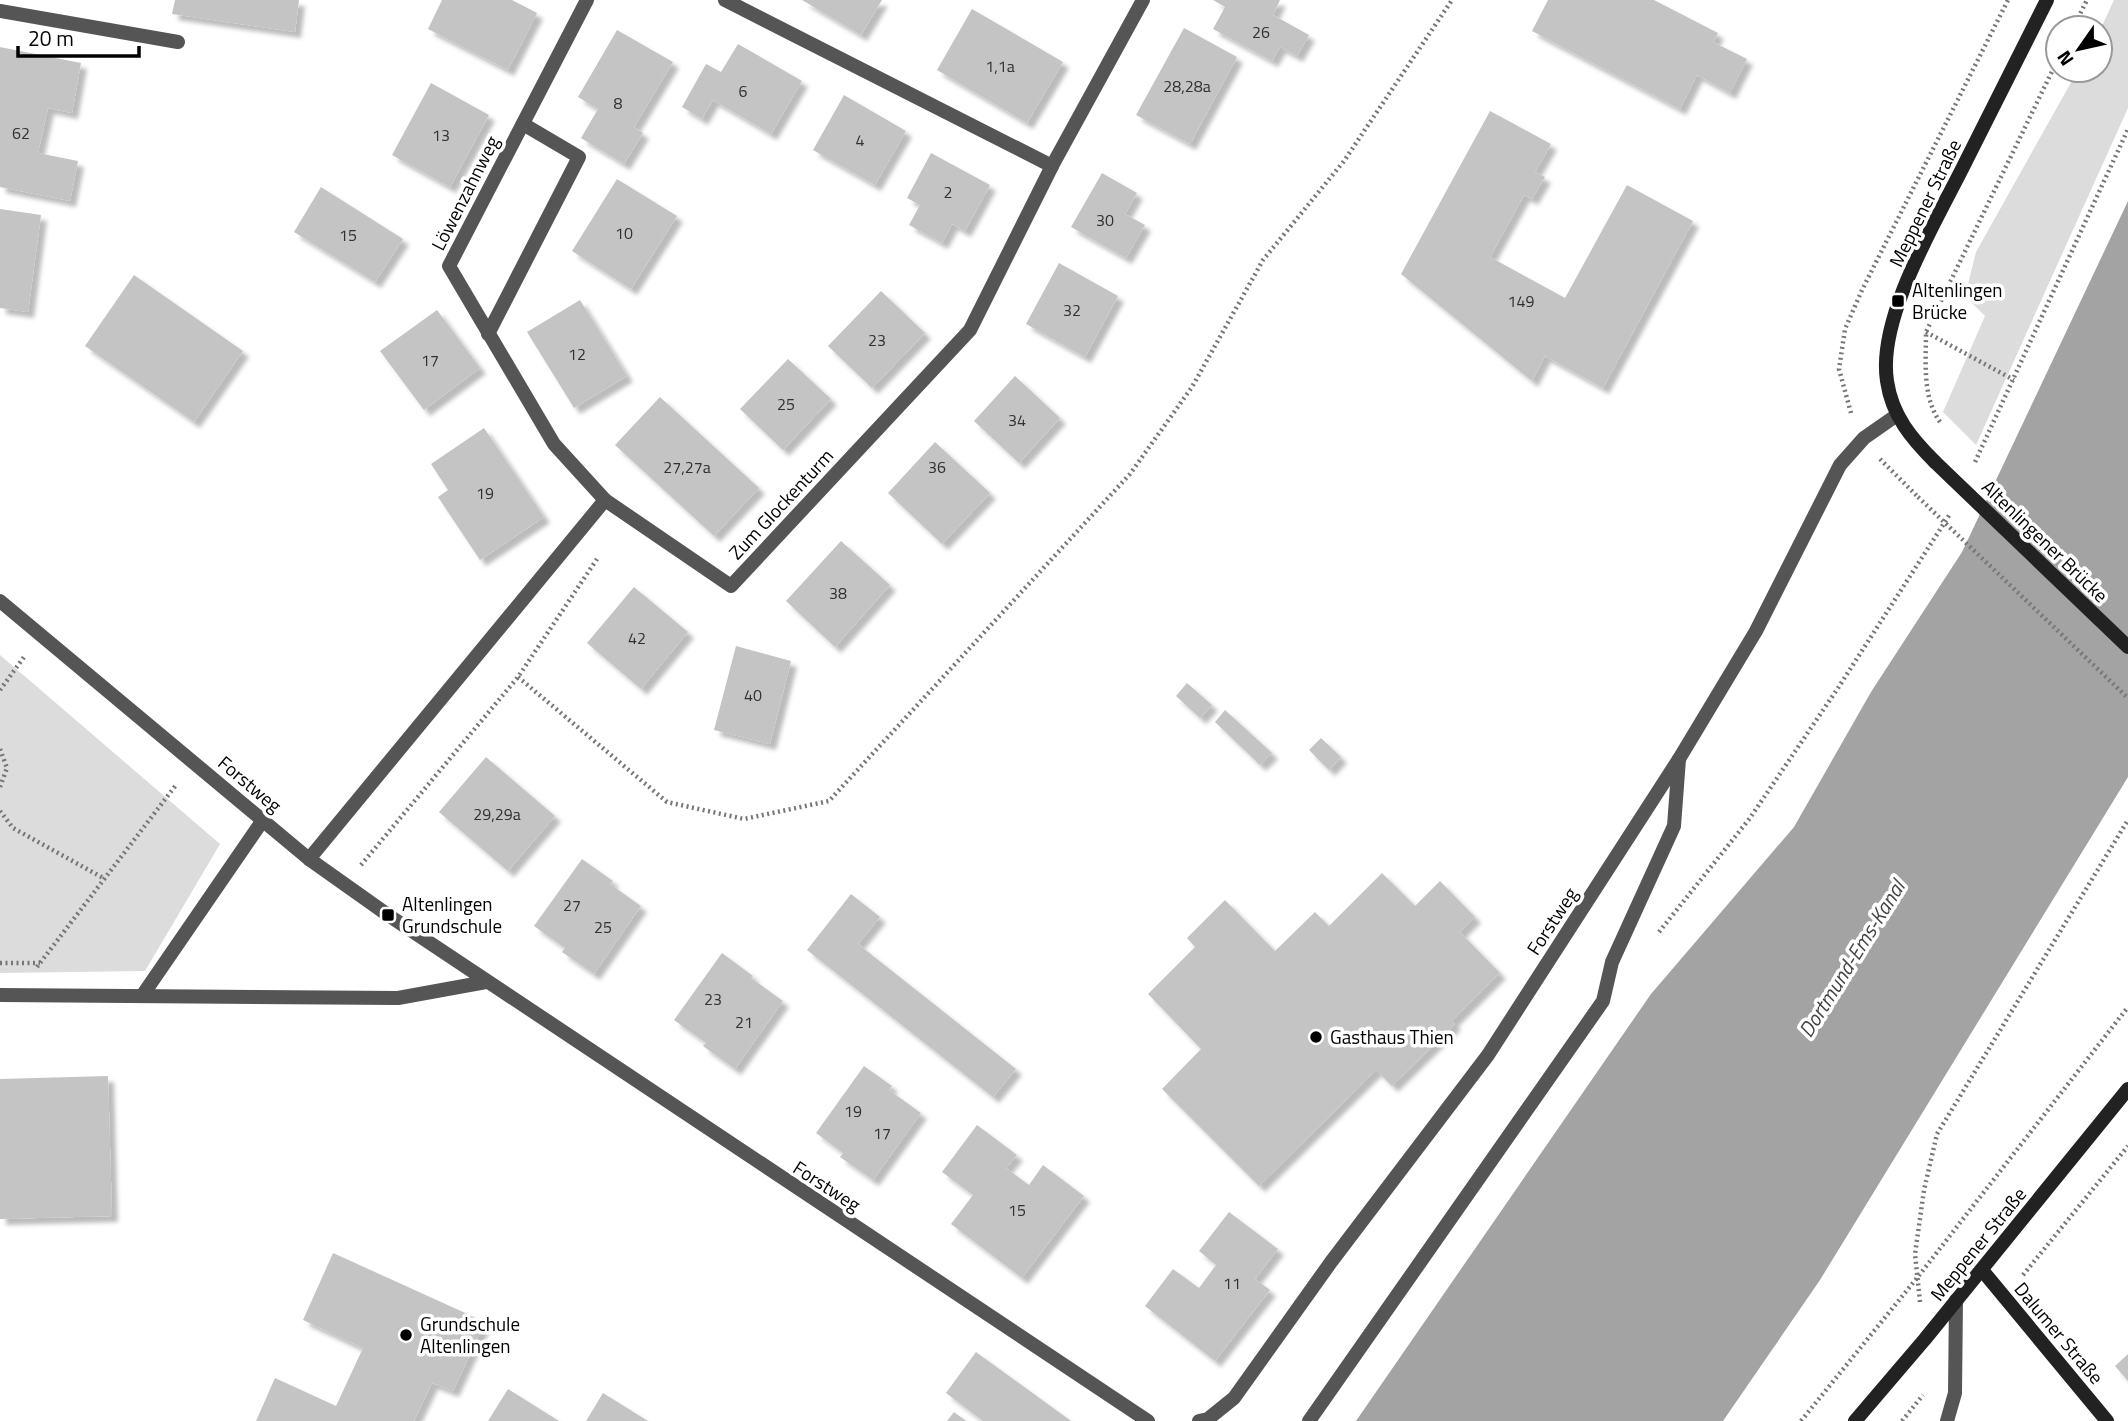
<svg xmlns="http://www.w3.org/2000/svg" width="2128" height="1421" font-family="'Titillium Web',sans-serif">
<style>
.green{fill:#dcdcdc}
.water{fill:#a3a3a3}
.building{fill:#c4c4c4;filter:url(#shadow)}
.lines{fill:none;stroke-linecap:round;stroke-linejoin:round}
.path{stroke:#777;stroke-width:4.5;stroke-dasharray:2 3.5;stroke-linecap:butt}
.service{stroke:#555;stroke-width:14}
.minor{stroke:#555;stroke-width:14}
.secondary{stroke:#222;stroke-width:14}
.path-bridge{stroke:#777;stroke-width:4.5;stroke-dasharray:2 3.5;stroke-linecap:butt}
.secondary-bridge{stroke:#222;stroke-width:14}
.poi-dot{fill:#000;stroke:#fff;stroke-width:2.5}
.labels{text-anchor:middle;stroke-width:7;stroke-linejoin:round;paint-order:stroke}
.number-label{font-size:16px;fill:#313131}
.street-label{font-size:19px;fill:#000;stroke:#fff}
.poi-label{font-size:19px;fill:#000;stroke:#fff;text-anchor:start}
.water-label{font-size:21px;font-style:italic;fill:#444;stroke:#fff}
</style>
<defs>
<filter id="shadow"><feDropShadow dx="6" dy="6" stdDeviation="2" flood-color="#0004"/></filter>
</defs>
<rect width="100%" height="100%" fill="#fff"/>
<!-- green -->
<g class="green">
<polygon points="2114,0 2128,0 2128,108 1976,445 1943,412 1985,316 1965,296 1976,252 2078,70 2100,70 2100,30"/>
<polygon points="0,655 220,844 145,971 0,973"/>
</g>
<!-- water -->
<polygon class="water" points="2128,201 2128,777 1820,1280 1723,1421 1356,1421 1651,994 1794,827 1871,692 1962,552"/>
<!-- building -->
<g class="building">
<polygon points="175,0 299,0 295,32 172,14"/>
<polygon points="442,0 512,0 537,13 508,70 428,29"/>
<polygon points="802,0 882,0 861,35"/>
<polygon points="1213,0 1280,0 1273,15 1309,35 1297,56 1280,47 1272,61 1213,29 1225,7"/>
<polygon points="1548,0 1654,0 1718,33 1713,42 1747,59 1730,93 1697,75 1680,109 1532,31"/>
<polygon points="972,9 1063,62 1027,123 937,70"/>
<polygon points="1184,28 1237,57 1190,144 1136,115"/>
<polygon points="617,30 673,62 634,127 643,133 624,164 581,138 598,109 578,97"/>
<polygon points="738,44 802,81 771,134 713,100 702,119 682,107 706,64 721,72"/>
<polygon points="0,47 81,63 72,113 48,108 38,153 78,161 70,201 0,187"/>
<polygon points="431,83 489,115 450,187 392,155"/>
<polygon points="844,95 906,131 875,185 813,150"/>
<polygon points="1490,111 1551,144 1535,172 1545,177 1532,199 1524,195 1490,257 1565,298 1627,185 1693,221 1603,388 1545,356 1532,381 1401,274"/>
<polygon points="931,153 990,185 965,231 952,224 942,243 909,225 920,205 907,198"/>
<polygon points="1102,173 1137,193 1125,214 1145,225 1126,258 1071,227"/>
<polygon points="617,179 677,216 631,289 572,251"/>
<polygon points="321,187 403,239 375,282 294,232"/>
<polygon points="0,209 41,215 28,312 0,308"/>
<polygon points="1059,263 1118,296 1085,357 1026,324"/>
<polygon points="134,275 243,351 194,422 85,346"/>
<polygon points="881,291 925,333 872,388 828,346"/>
<polygon points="580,300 627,376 574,408 527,332"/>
<polygon points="437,310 480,368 424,410 380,351"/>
<polygon points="788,359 831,399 783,450 740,409"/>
<polygon points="1015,376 1060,418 1019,463 974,421"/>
<polygon points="660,397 759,488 714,536 615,445"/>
<polygon points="484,428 544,517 480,560 438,497 448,490 431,464"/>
<polygon points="935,442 990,493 942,544 888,493"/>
<polygon points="841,541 890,585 835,647 786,601"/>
<polygon points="634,587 688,632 641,689 587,643"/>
<polygon points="736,646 791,661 770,744 714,730"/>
<polygon points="1187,683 1212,705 1200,718 1176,696"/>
<polygon points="1225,710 1272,753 1260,765 1215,722"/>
<polygon points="1321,738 1341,757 1329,770 1309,750"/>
<polygon points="486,757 555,816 508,871 439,812"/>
<polygon points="582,859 613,881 610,884 641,906 594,974 562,952 565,948 534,926"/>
<polygon points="1382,873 1415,906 1440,881 1475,917 1460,932 1500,973 1452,1021 1455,1024 1392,1086 1376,1070 1259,1186 1162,1089 1201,1049 1148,994 1195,947 1187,938 1225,900 1275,951 1315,912 1329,926"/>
<polygon points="851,894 880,917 858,944 1016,1069 993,1097 807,950"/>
<polygon points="722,953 753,976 751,978 783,1001 735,1069 703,1046 706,1043 674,1020"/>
<polygon points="864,1066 892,1086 889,1090 921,1113 873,1180 840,1157 843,1153 816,1133"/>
<polygon points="108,1076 112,1216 0,1219 0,1079"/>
<polygon points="977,1125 1017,1155 1006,1168 1029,1185 1043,1165 1084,1196 1022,1278 951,1224 973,1195 942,1172"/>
<polygon points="1229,1212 1278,1249 1255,1279 1270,1290 1215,1361 1145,1306 1173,1269 1199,1288 1216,1265 1199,1251"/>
<polygon points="333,1253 485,1322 453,1391 432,1383 414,1421 256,1421 275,1378 336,1406 363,1348 303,1320"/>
<polygon points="976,1352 1071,1421 983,1421 946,1393"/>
<polygon points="2128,1354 2128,1381 2115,1366"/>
<polygon points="508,1389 559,1421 488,1421"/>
<polygon points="603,1393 648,1421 586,1421"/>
<polygon points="954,1412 966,1421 947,1421"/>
</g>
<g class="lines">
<!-- path -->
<g class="path">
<polyline points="2073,28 2087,0"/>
<polyline points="1926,332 2014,380"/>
<polyline points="1851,413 1839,369 1845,329 1862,290 2008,0"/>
<path d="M1940,422c-18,-26 -14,-59 -14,-90l132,-273"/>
<polyline points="1880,459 1918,497"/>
<polyline points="1975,462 2128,129"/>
<polyline points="518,677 667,802 744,819 829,801 1130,474 1192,387 1263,260 1344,161 1452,0"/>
<polyline points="0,690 24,657"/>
<polyline points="0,749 7,768 0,787"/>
<polyline points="0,811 13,828 105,879"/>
<polyline points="361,865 518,677 599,556"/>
<polyline points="1659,932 1750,818 1838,688 1950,514"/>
<polyline points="0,963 40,963"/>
<polyline points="37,967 176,785"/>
<polyline points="2023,1275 2128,1146"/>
<polyline points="1920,1302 1915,1254 1924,1190 1937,1134 2128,820"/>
<polyline points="1801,1421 1917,1278 2128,1007"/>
<polyline points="1902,1421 1923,1395"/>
</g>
<!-- service -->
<g class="service">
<polyline points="0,11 178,42"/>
<polyline points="142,996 263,820"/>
<polyline points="1309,1421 1603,1001 1612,962 1674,826 1679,759"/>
<polyline points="1947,1421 1955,1393 1956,1300"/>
</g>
<!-- minor -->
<g class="minor">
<polyline points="587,0 449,266 554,444 605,500"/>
<polyline points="725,0 1052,166"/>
<polyline points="488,334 579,157 523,124"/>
<polyline points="0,601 309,859 388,915 1148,1421"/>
<polyline points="309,859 605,500 731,586 970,330 1052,166 1143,0"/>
<polyline points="0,995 398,998 486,982"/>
<polyline points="1199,1421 1208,1419 1234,1398 1331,1262 1488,1055 1679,759 1756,631 1840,465 1864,438 1897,415"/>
</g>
<!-- secondary -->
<g class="secondary">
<path d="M1935,462c-23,-23 -43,-46 -48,-81 -10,-64 50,-161 78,-218 28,-55 55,-109 82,-163"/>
<polyline points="1982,1270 2107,1421"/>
<polyline points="1855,1421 1925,1339 2128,1089"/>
</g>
<!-- path-bridge -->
<polyline class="path-bridge" points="1918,497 2128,698"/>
<!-- secondary-bridge -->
<polyline class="secondary-bridge" points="1935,462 2128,647"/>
</g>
<!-- markers -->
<g class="poi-dot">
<rect x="1891" y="294" width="14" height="14" rx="3.5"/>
<rect x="381" y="908" width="14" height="14" rx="3.5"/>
<circle cx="1316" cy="1037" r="7"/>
<circle cx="406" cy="1335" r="7"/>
</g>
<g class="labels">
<!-- number labels -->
<g class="number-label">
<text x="1261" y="38">26</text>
<text x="1000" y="72">1,1a</text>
<text x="1187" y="92">28,28a</text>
<text x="743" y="97">6</text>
<text x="618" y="109">8</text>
<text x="21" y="139">62</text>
<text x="441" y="141">13</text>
<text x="860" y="146">4</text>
<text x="948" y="198">2</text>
<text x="1105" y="226">30</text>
<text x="624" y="239">10</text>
<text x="348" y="241">15</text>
<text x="1521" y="307">149</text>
<text x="1072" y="316">32</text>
<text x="877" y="346">23</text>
<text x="577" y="360">12</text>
<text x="430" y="366">17</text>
<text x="786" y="410">25</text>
<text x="1017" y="426">34</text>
<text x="687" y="473">27,27a</text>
<text x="937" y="473">36</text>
<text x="485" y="499">19</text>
<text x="838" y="599">38</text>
<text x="637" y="644">42</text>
<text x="753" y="701">40</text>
<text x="497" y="820">29,29a</text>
<text x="572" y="911">27</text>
<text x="603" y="933">25</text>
<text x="713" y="1005">23</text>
<text x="744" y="1028">21</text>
<text x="853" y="1117">19</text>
<text x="882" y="1139">17</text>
<text x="1017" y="1216">15</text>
<text x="1232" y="1289">11</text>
</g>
<!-- street labels -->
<g class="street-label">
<text transform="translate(465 193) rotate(-63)" y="7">Löwenzahnweg</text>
<text transform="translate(1925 203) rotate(-64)" y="7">Meppener Straße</text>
<text transform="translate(781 504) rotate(-47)" y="7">Zum Glockenturm</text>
<text transform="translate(2045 541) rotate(44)" y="7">Altenlingener Brücke</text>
<text transform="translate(250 784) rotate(40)" y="7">Forstweg</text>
<text transform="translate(1552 921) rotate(-57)" y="7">Forstweg</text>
<text transform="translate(827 1186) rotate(33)" y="7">Forstweg</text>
<text transform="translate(1978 1244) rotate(-51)" y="7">Meppener Straße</text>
<text transform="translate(2059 1333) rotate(50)" y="7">Dalumer Straße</text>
</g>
<!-- poi labels -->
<g class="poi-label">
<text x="1912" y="297">Altenlingen<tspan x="1912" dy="22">Brücke</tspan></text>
<text x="402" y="911">Altenlingen<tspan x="402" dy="22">Grundschule</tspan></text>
<text x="1330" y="1044">Gasthaus Thien</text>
<text x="420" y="1331">Grundschule<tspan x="420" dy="22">Altenlingen</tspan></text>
</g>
<!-- water labels -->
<g class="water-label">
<text transform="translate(1852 959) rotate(-58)" y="7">Dortmund-Ems-Kanal</text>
</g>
</g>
<!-- north arrow -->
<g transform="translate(2079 49) rotate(236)"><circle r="33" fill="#ffffff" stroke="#999999" stroke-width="2"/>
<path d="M0-5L12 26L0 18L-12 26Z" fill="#000000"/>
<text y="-10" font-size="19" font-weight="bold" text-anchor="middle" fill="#000000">N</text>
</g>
<!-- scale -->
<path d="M18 46v10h121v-10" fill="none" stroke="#000000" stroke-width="3.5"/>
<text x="28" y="46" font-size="21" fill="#000000" stroke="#ffffff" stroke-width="5" paint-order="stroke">20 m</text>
</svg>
